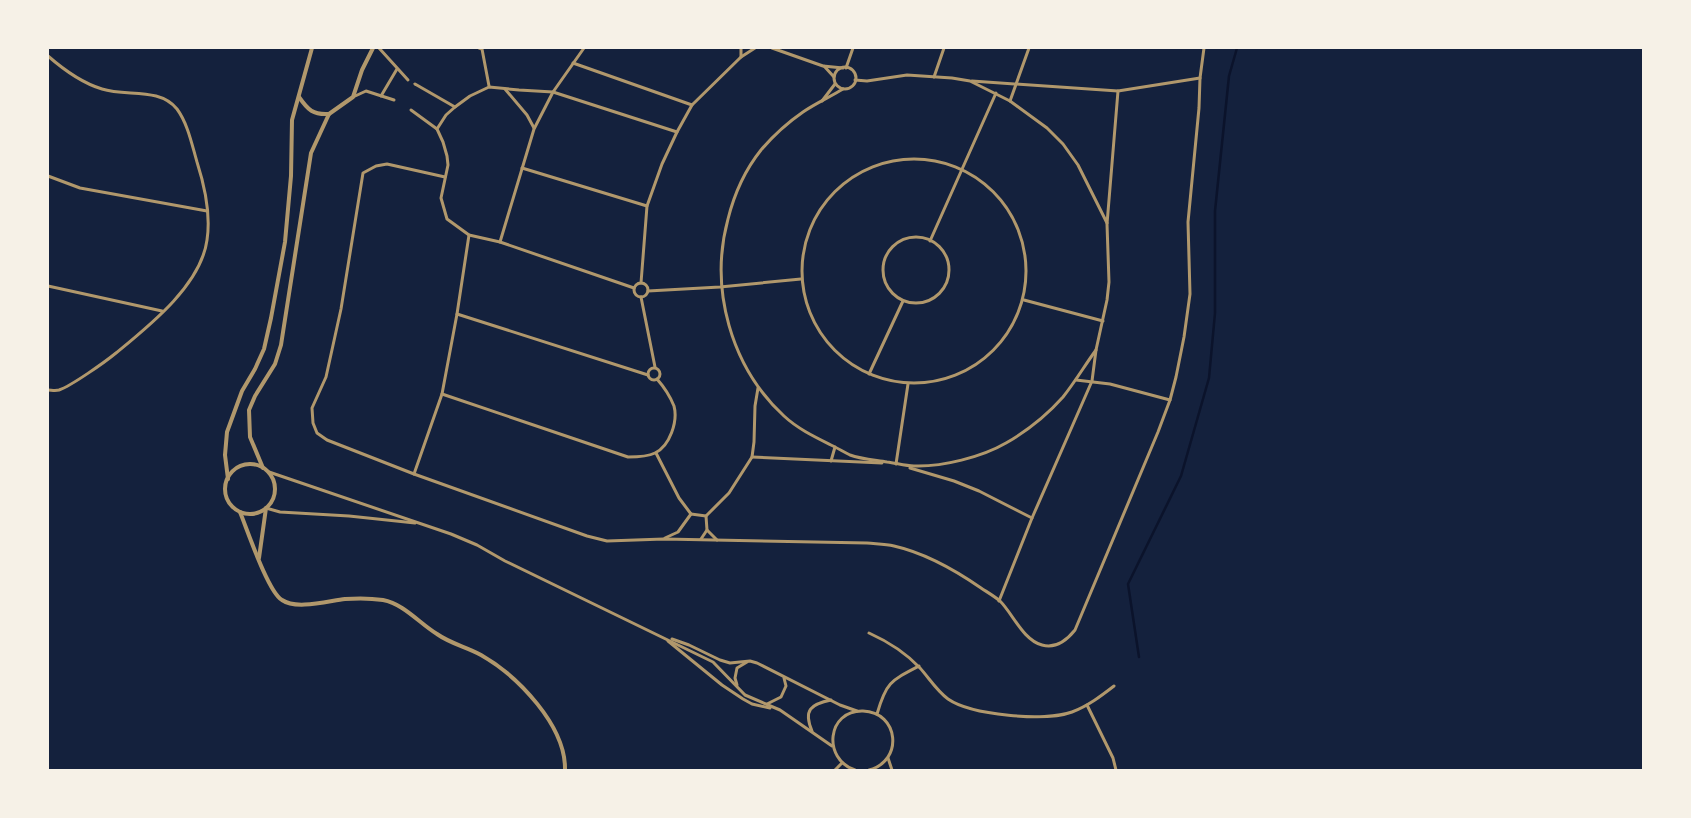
<svg xmlns="http://www.w3.org/2000/svg" width="1691" height="818" font-family="'Alegreya Sans',sans-serif">
<style>
.lines{fill:none;stroke-linecap:round;stroke-linejoin:round}
.stream{stroke:#0b132b;stroke-width:2.5}
.minor{stroke:#b1986c;stroke-width:3}
.tertiary{stroke:#b1986c;stroke-width:4}
</style>
<rect width="100%" height="100%" fill="#14213d"/>
<g class="lines">
<!-- stream -->
<polyline class="stream" points="1139,657 1128,584 1181,476 1209,378 1215,313 1215,211 1229,76 1237,48"/>
<!-- minor -->
<g class="minor">
<polyline points="379,48 408,80"/>
<polyline points="479,48 482,49 489,86"/>
<polyline points="741,48 741,57"/>
<polyline points="772,48 823,66 843,68"/>
<path d="M48,56c16,14 34,27 54,33 25,8 57,-2 75,20 11,15 15,36 20,53 8,25 14,52 10,78 -6,45 -58,86 -91,113 -11,9 -45,33 -57,37 -4,1 -8,0 -11,0"/>
<polyline points="573,63 692,105"/>
<polyline points="824,66 834,77"/>
<circle cx="845" cy="78" r="11"/>
<polyline points="846,68 853,48"/>
<polyline points="934,77 944,48"/>
<polyline points="855,80 867,81 907,75 952,78 970,81 1010,101 1047,128 1063,144 1078,165 1107,223"/>
<polyline points="972,81 1118,91 1200,78"/>
<polyline points="415,84 455,107"/>
<polyline points="505,89 527,115 534,128"/>
<path d="M843,89c-13,8 -27,14 -40,23 -16,11 -30,24 -42,38 -16,20 -27,45 -33,69 -19,70 3,148 56,197 14,13 31,21 49,30 6,3 11,6 17,9 11,4 25,5 37,7 9,1 18,4 27,4 28,1 68,-9 92,-23 21,-12 41,-28 57,-46 12,-15 22,-32 33,-47"/>
<polyline points="381,96 397,69"/>
<polyline points="353,97 366,91 394,100"/>
<polyline points="822,101 835,84"/>
<polyline points="1010,101 1029,48"/>
<polyline points="411,110 437,129"/>
<circle cx="914" cy="271" r="112"/>
<polyline points="522,168 647,206"/>
<polyline points="48,176 80,188 207,211"/>
<path d="M445,177l-58,-13 -11,2 -13,7 -22,136 -15,68 -14,31 1,15 4,10 10,7 87,34 173,62 20,5 57,-2 203,4c9,1 18,1 27,3 31,7 61,24 87,42 6,4 13,8 19,13 13,13 23,39 42,44 14,4 25,-5 33,-15l83,-198 12,-32 6,-23 8,-40 6,-43 -2,-72 11,-114 1,-30 4,-30"/>
<circle cx="916" cy="270" r="33"/>
<polyline points="930,241 996,93"/>
<polyline points="500,242 534,129 553,92 584,48"/>
<polyline points="641,283 647,206 662,164 677,132 692,105 741,57 755,48"/>
<circle cx="641" cy="290" r="7"/>
<polyline points="48,286 162,311"/>
<polyline points="634,288 500,242 469,235 447,219 441,198 448,165 447,156 443,142 437,129 446,115 455,107 470,96 489,87 519,90 553,92 677,132"/>
<polyline points="648,291 720,287 801,279"/>
<polyline points="641,297 655,367"/>
<polyline points="1024,300 1103,321"/>
<polyline points="457,314 648,375"/>
<circle cx="654" cy="374" r="6"/>
<polyline points="869,374 903,301"/>
<polyline points="1076,380 1110,384 1170,400"/>
<path d="M442,394l186,63c9,0 19,0 27,-4 15,-7 23,-32 19,-47 -4,-10 -10,-19 -17,-27"/>
<polyline points="656,453 679,498 691,514"/>
<polyline points="752,457 882,463"/>
<polyline points="831,461 835,447"/>
<polyline points="896,464 908,384"/>
<polyline points="910,468 954,481 979,491 1032,518"/>
<polyline points="269,472 451,534 477,545 505,561 713,662 745,695 780,710 832,746"/>
<polyline points="414,474 442,394 457,314 469,235"/>
<polyline points="266,508 280,512 349,516 415,523"/>
<polyline points="706,516 707,530 717,540"/>
<polyline points="665,538 678,532 691,514 706,516 729,493 752,457 754,442 755,406 758,388"/>
<polyline points="701,539 707,530"/>
<polyline points="999,601 1032,518 1092,381 1096,350 1107,300 1109,282 1107,224 1118,91"/>
<path d="M869,633c20,9 36,19 51,35 9,10 17,23 28,31 23,16 97,23 124,13 16,-6 29,-16 42,-26"/>
<polyline points="672,639 689,645 720,660 730,663 750,661 757,663 840,705 857,711"/>
<polyline points="668,641 722,685 743,699 752,704 770,708"/>
<polyline points="737,685 735,678 737,668 747,662"/>
<polyline points="767,704 781,697 786,686 784,678"/>
<polyline points="1087,705 1113,758 1116,770"/>
<path d="M877,714c9,-31 13,-33 42,-48"/>
<path d="M812,731c-9,-21 -1,-27 19,-31"/>
<polyline points="888,758 892,770"/>
<polyline points="835,770 842,763"/>
<path d="M855,770c-33,-11 -28,-60 8,-59 36,1 41,50 6,59"/>
</g>
<!-- tertiary -->
<g class="tertiary">
<path d="M299,97c9,13 14,18 30,17"/>
<circle cx="250" cy="489" r="25"/>
<polyline points="263,468 250,437 249,410 255,396 275,364 281,345 311,153 329,114 353,97 362,70 373,48"/>
<polyline points="228,479 225,455 227,432 242,391 255,369 264,349 271,318 285,242 291,176 292,120 312,48"/>
<path d="M240,512c7,17 28,80 42,88 14,10 46,1 63,-1 13,-1 25,-1 38,1 21,4 36,23 54,34 14,10 30,13 44,21 37,21 85,71 84,115"/>
<polyline points="259,558 266,508"/>
</g>
</g>
<!-- border -->
<rect width="1691" height="818" fill="none" stroke="#f6f1e7" stroke-width="98"/>
</svg>
